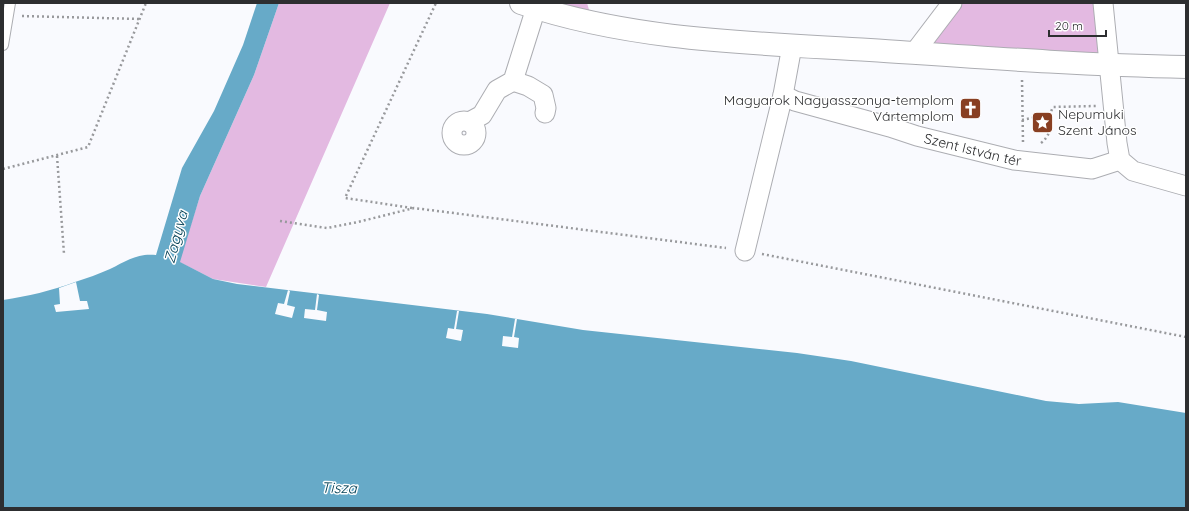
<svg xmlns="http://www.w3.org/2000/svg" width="1189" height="511" font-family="Quicksand,sans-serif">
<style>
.green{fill:#e3b9e1}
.water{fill:#67aac8}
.pier{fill:#f9fafe}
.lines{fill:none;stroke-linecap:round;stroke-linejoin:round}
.lane-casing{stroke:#acadb2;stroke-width:12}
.street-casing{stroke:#acadb2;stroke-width:21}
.secondary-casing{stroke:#acadb2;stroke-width:24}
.path{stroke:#98999c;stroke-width:2.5;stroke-dasharray:2 3;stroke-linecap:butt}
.lane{stroke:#fff;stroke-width:10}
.street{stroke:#fff;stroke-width:19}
.secondary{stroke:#fff;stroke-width:22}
.labels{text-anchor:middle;stroke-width:3;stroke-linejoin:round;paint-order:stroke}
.poi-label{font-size:14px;fill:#2d2e30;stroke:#fff;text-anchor:end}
.street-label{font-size:14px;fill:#2d2e30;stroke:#fff}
.water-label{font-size:15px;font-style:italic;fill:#054257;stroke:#fff}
</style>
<rect width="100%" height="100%" fill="#f9fafe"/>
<!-- green -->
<g class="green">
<polygon points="279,3 390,3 266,287 213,279 179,262 200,196 254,75"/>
<polygon points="521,3 587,3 593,23"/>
<polygon points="952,3 1103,3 1110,65 914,53"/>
</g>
<!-- water -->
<path class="water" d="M257,3h22l-25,72 -54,121 -20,66 33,17 24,5 250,30 96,16 214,23 54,8 195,40 33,3 39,-2 68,11v95h-1183v-208c25,-4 48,-9 72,-18 12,-4 24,-8 35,-13 16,-8 27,-16 46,-14l26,-87 32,-57 29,-66z"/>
<!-- pier -->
<g class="pier">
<polygon points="76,282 80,301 87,301 89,309 56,312 54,305 60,304 59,288"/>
<polygon points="288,290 290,291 287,305 295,307 292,318 275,314 278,303 284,304"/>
<polygon points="317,294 319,295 317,310 327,312 326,321 304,318 305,309 315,310"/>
<polygon points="457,311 459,311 456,329 463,330 461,341 446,338 448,328 454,329"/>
<polygon points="515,319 517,319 514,337 519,338 518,348 502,346 503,336 512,337"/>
</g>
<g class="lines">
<defs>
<polyline id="lane" points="3,45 10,3"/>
<g id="street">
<polyline points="1103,3 1117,143 1120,160 1133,171 1186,186"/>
<polyline points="914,53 952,3"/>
<polyline points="513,81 528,86 543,95 546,108 545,113"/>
<path id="s1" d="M783,95l12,6 95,26 27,9 97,24 78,9 28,-9"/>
<circle cx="464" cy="133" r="12"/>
<polyline points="469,122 482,115 497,90 513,81 536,8"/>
<polyline points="745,251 783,95 792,46"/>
</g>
<path id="secondary" d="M521,3c111,38 233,40 349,47 105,7 211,15 316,17"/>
</defs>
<!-- lane casing -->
<use href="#lane" class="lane-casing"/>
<!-- street casing -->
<use href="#street" class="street-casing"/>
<!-- secondary casing -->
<use href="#secondary" class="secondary-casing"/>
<!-- path -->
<g class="path">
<polyline points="22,16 139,19"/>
<polyline points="1022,80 1023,143"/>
<polyline points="1022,120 1051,114"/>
<path d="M1041,143c15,-12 5,-23 12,-36l43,-1"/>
<polyline points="57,156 64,254"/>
<polyline points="3,169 88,147 146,3"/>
<polyline points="412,208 345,198 436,3"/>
<polyline points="280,221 327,228 358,222 414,208 726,248"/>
<polyline points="762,254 1186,337"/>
</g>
<!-- lane -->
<use href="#lane" class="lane"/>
<!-- street -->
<use href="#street" class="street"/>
<!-- secondary -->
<use href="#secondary" class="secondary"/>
</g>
<!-- icons -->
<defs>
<symbol id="church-square" viewBox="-11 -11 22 22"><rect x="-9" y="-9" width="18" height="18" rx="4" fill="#883f22" stroke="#fff"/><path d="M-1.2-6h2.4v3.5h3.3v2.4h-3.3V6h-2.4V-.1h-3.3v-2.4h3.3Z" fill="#fff"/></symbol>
<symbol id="sight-square" viewBox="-11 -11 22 22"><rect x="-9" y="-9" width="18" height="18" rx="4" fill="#883f22" stroke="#fff"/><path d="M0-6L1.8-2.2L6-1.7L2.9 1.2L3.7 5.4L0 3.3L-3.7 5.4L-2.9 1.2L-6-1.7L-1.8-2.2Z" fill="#fff"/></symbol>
</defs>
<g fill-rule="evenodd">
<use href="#church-square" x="958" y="96" width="25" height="25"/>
<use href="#sight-square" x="1030" y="110" width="25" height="25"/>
</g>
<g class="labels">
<!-- poi labels -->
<g class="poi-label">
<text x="954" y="105">Magyarok Nagyasszonya-templom<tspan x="954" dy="16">Vártemplom</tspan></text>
<text x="1058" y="119" text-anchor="start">Nepumuki<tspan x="1058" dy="16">Szent János</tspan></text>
</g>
<!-- street labels -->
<g class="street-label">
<text dy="5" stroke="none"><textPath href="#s1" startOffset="198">Szent István tér</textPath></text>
</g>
<!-- water labels -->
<g class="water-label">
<text transform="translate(176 237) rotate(-75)" y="5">Zagyva</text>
<text transform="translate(339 488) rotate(1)" y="5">Tisza</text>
</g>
</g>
<!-- border -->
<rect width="1189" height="511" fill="none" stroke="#2d2e30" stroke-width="8"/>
<!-- scale -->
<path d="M1049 30v6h57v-6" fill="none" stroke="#2d2e30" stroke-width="2"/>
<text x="1055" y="30" font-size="12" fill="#2d2e30" stroke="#ffffff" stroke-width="3" paint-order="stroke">20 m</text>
</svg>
